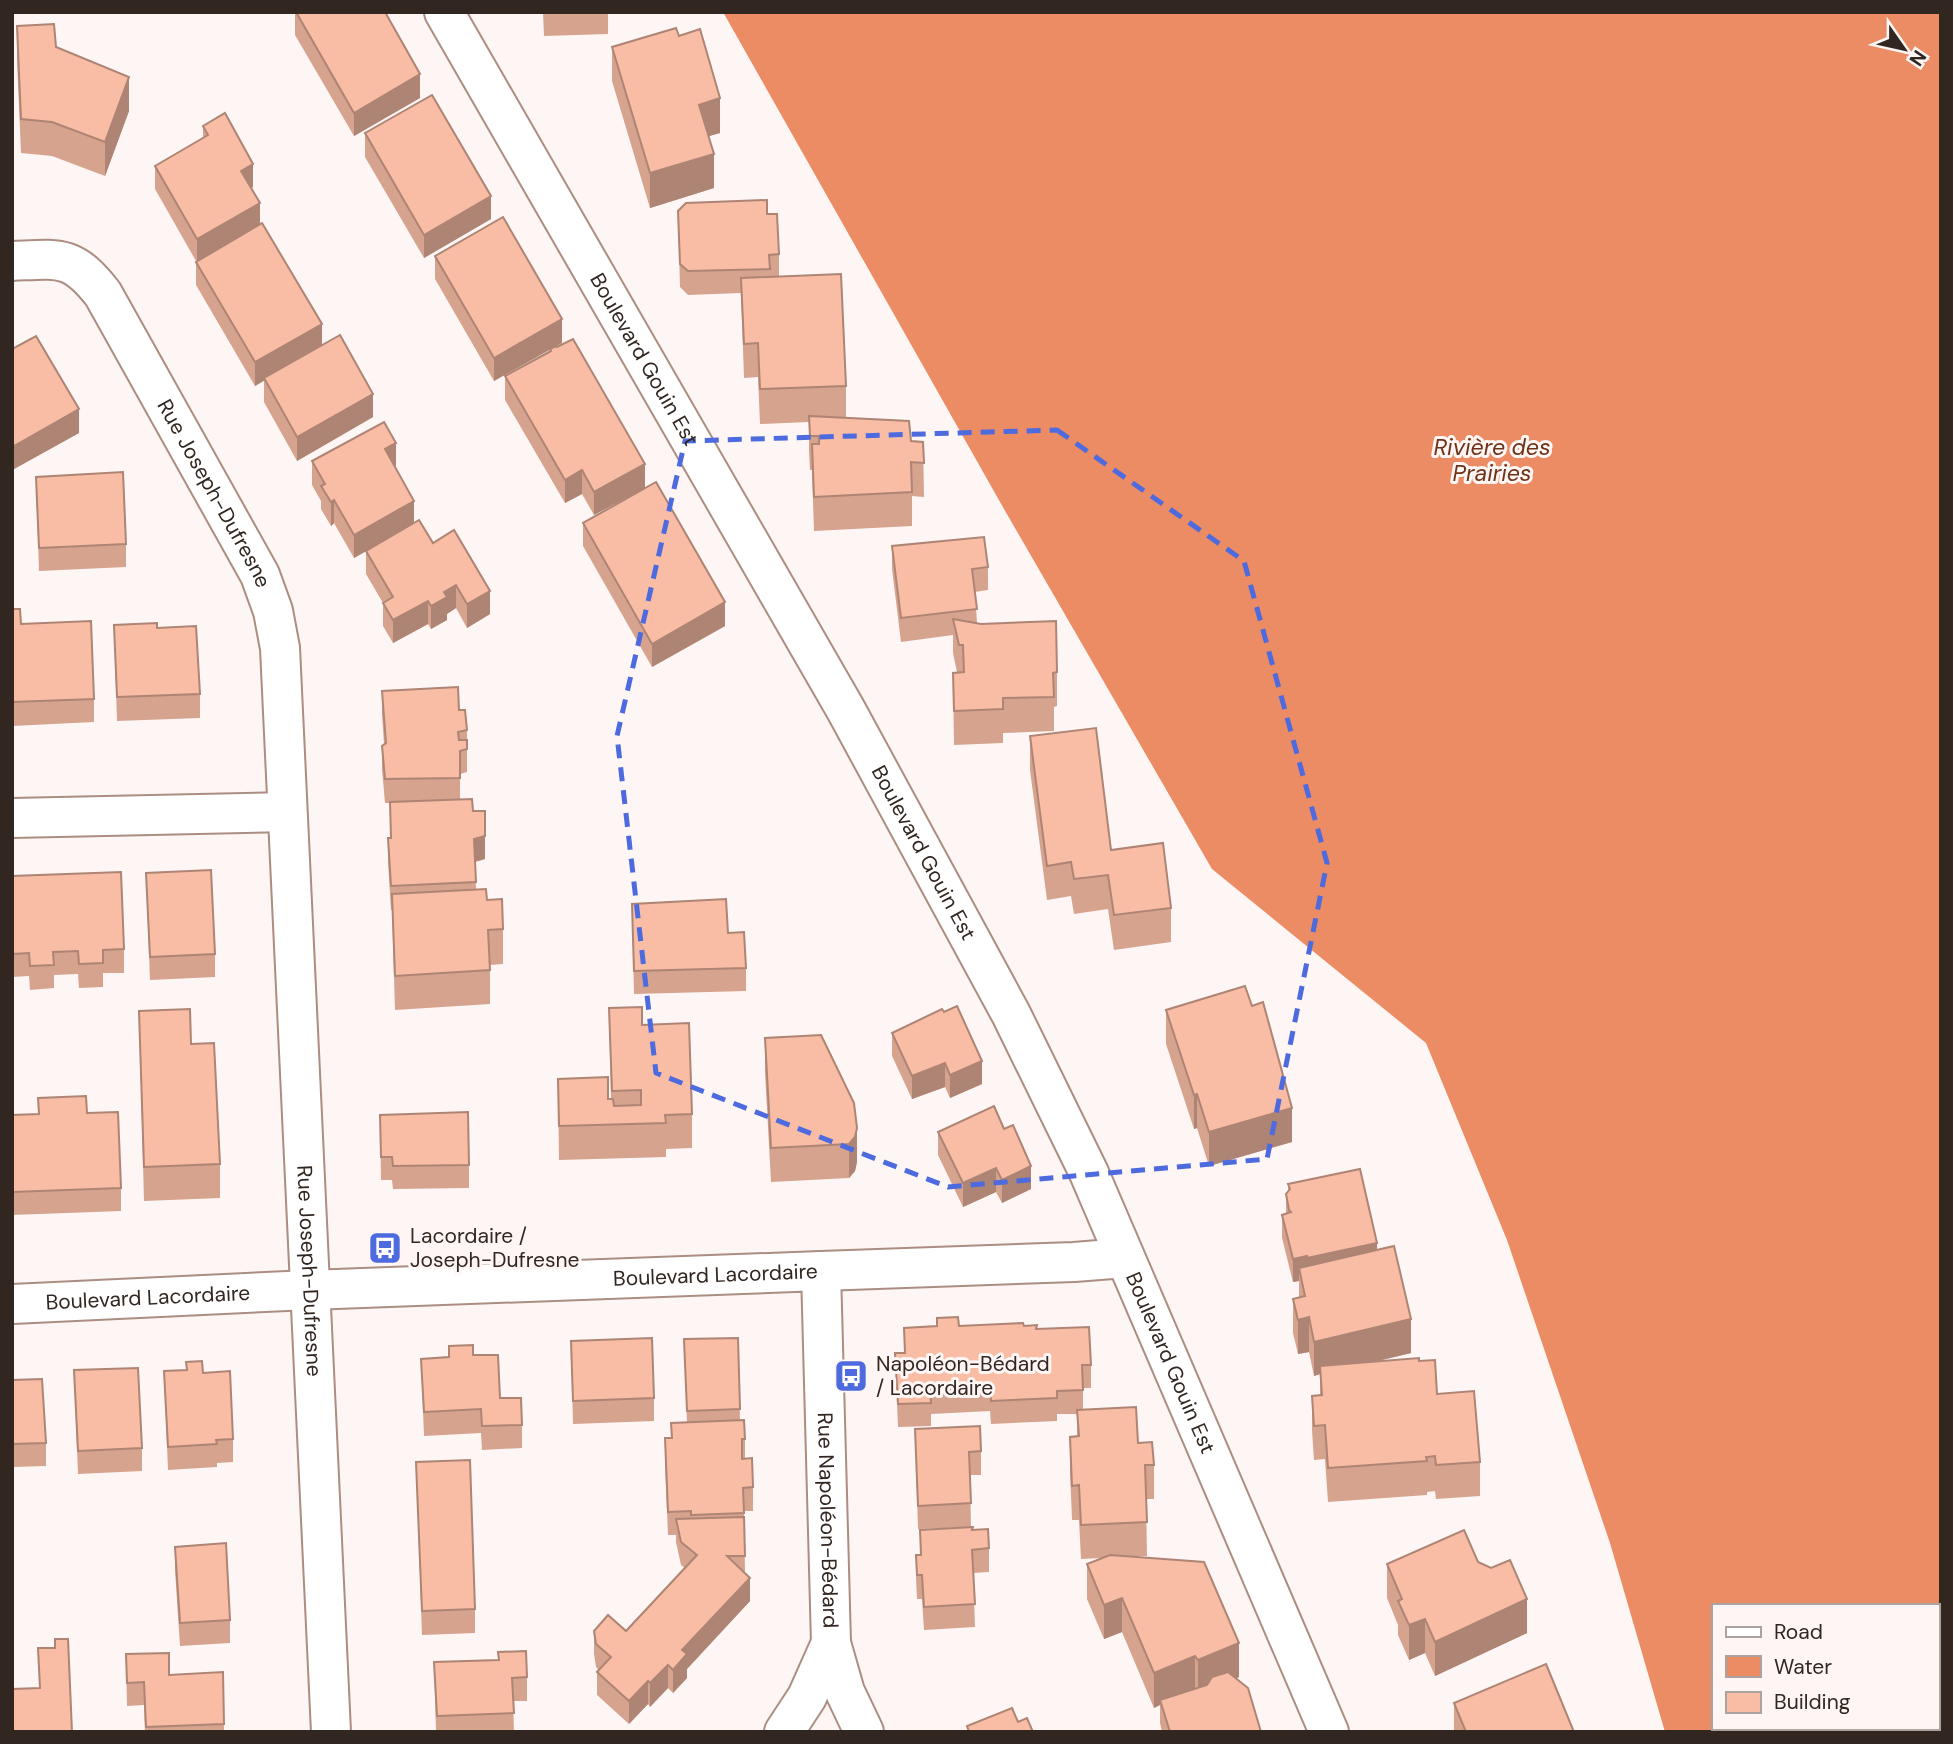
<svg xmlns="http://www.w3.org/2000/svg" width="1953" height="1744" font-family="'DM Sans',sans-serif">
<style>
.water{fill:#ec8c64;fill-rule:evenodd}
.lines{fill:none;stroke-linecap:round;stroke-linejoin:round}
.minor-casing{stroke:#ac8d81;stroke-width:42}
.major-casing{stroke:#ac8d81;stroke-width:42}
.minor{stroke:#fff;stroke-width:38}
.major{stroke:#fff;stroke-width:38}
.wall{fill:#d6a38e}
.shaded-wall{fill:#ae8474}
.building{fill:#f9bda5;stroke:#ae8474;stroke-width:2}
.marked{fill:none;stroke:#4d6ade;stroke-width:5;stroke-dasharray:14 9;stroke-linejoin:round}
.labels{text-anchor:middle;stroke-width:6;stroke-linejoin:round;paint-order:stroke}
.street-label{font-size:21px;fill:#322621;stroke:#fdf6f4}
.poi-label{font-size:21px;fill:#322621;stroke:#fdf6f4;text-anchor:start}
.water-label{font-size:23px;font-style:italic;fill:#703217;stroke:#fdf6f4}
</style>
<rect width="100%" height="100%" fill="#fdf6f4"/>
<!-- water -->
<path class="water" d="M723,12h1218v1720h-276l-55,-189 -103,-303 -81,-197 -214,-174 -208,-360zM1713,1606h224v122h-224z"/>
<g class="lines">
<defs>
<g id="minor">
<path id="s1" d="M444,12l402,698 165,304 78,159 240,559"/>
<path id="s2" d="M12,261c47,-2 60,-7 91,33l157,281 13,36 7,37 51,1084"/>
<polyline points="12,818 287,812"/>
<path id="s3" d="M12,1304l297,-14 512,-19 10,372 14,49 19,40"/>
<polyline points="784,1732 807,1697 831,1643"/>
</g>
<polyline id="major" points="821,1271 1074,1262 1125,1258"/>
</defs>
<!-- minor casing -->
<use href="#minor" class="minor-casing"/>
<!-- major casing -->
<use href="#major" class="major-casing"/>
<!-- minor -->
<use href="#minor" class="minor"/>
<!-- major -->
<use href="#major" class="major"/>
</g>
<!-- wall -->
<g class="wall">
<polygon points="295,12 420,98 354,136 295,35"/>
<polygon points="543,12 608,12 608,34 544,36"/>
<polygon points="17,26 56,47 129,111 105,176 52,156 21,153 17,60"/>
<polygon points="679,36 720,133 709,136 714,188 650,208 612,81 612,47"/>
<polygon points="203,126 253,187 251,188 260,224 322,345 373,417 297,461 264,402 264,380 255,386 196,285 196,261 155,189 155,166 203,138"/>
<polygon points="365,133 491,219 424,258 365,157"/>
<polygon points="678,211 767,214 779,254 779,277 846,386 846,418 911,441 923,442 924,497 912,496 912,526 814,531 812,470 810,470 809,450 809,422 760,424 758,377 744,378 741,293 688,295 680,287"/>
<polygon points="435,256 562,343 556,346 645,488 594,515 582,494 565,503 505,400 505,376 550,352 550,349 494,381 435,279"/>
<polygon points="12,349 79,433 14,469 12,465"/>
<polygon points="312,461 396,466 395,467 414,523 433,543 490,614 467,628 456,608 447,614 447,620 431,629 428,624 393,643 383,626 383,603 366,574 366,551 354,558 334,523 331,526 321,509 321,501 312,485"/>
<polygon points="36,477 126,544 126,567 39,571"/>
<polygon points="583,523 725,626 652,667 583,546"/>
<polygon points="892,546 988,567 988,590 975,592 977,623 1057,672 1057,706 1054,707 1054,731 1003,733 1003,743 954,745 953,673 957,672 953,653 953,635 901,642 892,569"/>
<polygon points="12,609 21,624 94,699 94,722 12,726"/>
<polygon points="114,625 157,628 200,694 200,718 117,721"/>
<polygon points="382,691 459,710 467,730 467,772 460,774 460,799 473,811 485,859 475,862 476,889 487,900 503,929 503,964 490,965 490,1004 395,1010 392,910 391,910 388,862 388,838 391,838 390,803 385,803 382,769 382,746 384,744 382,714"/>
<polygon points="1030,736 1111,850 1171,908 1171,942 1114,950 1108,909 1074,914 1071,896 1047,900 1030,770"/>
<polygon points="146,873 215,954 215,977 150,980"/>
<polygon points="12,876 124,949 124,973 103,973 103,987 79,988 78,974 54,975 54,988 30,990 29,976 12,977"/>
<polygon points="632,904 728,933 746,968 746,991 634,994"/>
<polygon points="609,1008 642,1025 692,1114 692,1148 666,1149 666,1157 559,1160 558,1079 608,1099 611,1099"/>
<polygon points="1166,1010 1292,1142 1209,1166 1197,1128 1194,1129 1166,1044"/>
<polygon points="139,1011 191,1044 220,1164 220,1198 144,1201"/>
<polygon points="892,1033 982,1084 950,1098 945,1087 912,1099 892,1056"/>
<polygon points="821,1035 857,1162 855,1171 849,1178 771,1182 765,1072 765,1038"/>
<polygon points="38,1098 121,1188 121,1211 12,1215 12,1115 38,1114"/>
<polygon points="380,1115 469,1165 469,1188 393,1189 392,1180 381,1180"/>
<polygon points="938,1132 1031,1189 1002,1203 996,1192 963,1207 938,1155"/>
<polygon points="1288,1184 1377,1250 1411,1353 1375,1362 1419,1361 1437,1394 1480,1462 1480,1496 1436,1499 1435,1491 1427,1492 1427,1495 1328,1502 1325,1459 1314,1460 1312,1430 1312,1396 1320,1395 1320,1374 1314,1376 1309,1352 1298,1354 1293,1333 1293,1299 1299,1297 1299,1281 1293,1282 1282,1238 1282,1215 1286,1214 1286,1194 1288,1191"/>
<polygon points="959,1326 1024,1326 1037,1329 1091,1365 1091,1388 1083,1388 1083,1410 1138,1443 1154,1465 1154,1499 1146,1499 1147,1556 1134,1556 1239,1677 1236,1679 1261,1732 1162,1732 1160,1723 1160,1705 1154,1708 1122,1632 1104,1639 1087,1599 1087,1564 1102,1558 1081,1559 1079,1520 1072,1520 1070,1471 1070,1437 1077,1436 1077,1414 1057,1414 1057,1421 991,1424 990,1411 931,1414 931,1426 898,1427 895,1353 904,1353 904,1328"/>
<polygon points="738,1338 740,1420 745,1439 745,1459 753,1487 753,1511 744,1511 745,1573 750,1601 687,1669 687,1678 673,1693 668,1688 650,1707 648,1704 629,1724 597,1695 597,1672 599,1670 596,1667 594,1654 594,1631 626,1631 685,1568 681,1565 676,1542 676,1535 668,1535 665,1462 665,1438 671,1438 671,1423 687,1423 684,1339"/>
<polygon points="571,1341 654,1398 654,1421 573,1424"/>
<polygon points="473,1355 500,1398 522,1425 522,1448 482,1450 481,1433 424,1436 421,1359"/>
<polygon points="186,1362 203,1373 233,1439 233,1462 217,1463 217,1467 168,1470 164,1371 186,1370"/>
<polygon points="74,1370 142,1448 142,1471 78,1474"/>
<polygon points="12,1380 46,1443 46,1466 12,1467"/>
<polygon points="915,1429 981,1451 981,1475 970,1475 971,1527 918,1529"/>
<polygon points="416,1462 475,1609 475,1633 422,1635"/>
<polygon points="920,1530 973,1530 989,1548 989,1572 973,1573 975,1627 924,1630 922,1599 917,1599 916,1578 916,1555 920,1555"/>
<polygon points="175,1547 230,1620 230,1643 180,1646 175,1570"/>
<polygon points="1478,1562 1527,1633 1435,1676 1425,1653 1409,1660 1398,1635 1398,1625 1387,1598 1387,1564"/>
<polygon points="126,1654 169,1675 223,1672 224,1732 145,1732 144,1705 127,1706"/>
<polygon points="498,1660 527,1677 527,1701 513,1701 514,1732 436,1732 434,1662"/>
<polygon points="1454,1703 1574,1732 1454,1732"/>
</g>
<!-- shaded-wall -->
<g class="shaded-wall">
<polygon points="420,74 420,98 354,136 354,113"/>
<polygon points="129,77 129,111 105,176 105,142"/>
<polygon points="720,98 720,133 699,139 699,105"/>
<polygon points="714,154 714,188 650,208 650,173"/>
<polygon points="253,164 253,187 241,194 241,171"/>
<polygon points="491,196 491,219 424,258 424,235"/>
<polygon points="260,203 260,226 197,262 197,239"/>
<polygon points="562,319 562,343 494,381 494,358"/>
<polygon points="322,324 322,347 255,386 255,362"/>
<polygon points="373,394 373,417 297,461 297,437"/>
<polygon points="79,409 79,433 14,469 14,446"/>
<polygon points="396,443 396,466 385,472 385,449"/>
<polygon points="645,464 645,488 594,515 594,492"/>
<polygon points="582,470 582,494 565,503 565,480"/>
<polygon points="334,500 334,523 331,526 331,502"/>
<polygon points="414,501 414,524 354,558 354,535"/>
<polygon points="456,585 456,608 447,614 447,620 431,629 431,606 444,592"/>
<polygon points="490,591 490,614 467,628 467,604"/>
<polygon points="428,601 428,624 393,643 393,620"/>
<polygon points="725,602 725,626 652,667 652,644"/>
<polygon points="485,836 485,859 474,862 474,839"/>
<polygon points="982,1061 982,1084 950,1098 950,1075"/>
<polygon points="945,1063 945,1087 912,1099 912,1076"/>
<polygon points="1197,1094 1197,1128 1194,1129 1194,1095"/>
<polygon points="1292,1108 1292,1142 1209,1166 1209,1132"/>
<polygon points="857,1128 857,1162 855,1171 849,1178 849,1144"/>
<polygon points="1031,1166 1031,1189 1002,1203 1002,1180"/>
<polygon points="996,1168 996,1192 963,1207 963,1183"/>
<polygon points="1377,1243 1377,1266 1307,1281 1307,1258"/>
<polygon points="1307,1256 1307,1279 1299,1268 1299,1281 1293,1282 1293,1259"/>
<polygon points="1309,1317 1309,1352 1298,1354 1298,1320"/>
<polygon points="1411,1319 1411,1353 1321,1374 1320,1366 1320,1374 1314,1376 1314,1342"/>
<polygon points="750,1578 750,1601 687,1669 687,1678 673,1693 673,1670 682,1650"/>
<polygon points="1122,1598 1122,1632 1104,1639 1104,1605"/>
<polygon points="1527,1599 1527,1633 1435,1676 1435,1642"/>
<polygon points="1425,1619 1425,1653 1409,1660 1409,1625"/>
<polygon points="1239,1643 1239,1677 1198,1695 1198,1660"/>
<polygon points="1195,1656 1195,1690 1160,1700 1160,1705 1154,1708 1154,1673"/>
<polygon points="668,1665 668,1688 650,1707 650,1683"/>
<polygon points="648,1681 648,1704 629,1724 629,1701"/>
</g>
<!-- building -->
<g class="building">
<polygon points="296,12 385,12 420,74 354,113"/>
<polygon points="54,24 56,47 129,77 105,142 52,122 21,119 17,26"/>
<polygon points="676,28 679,36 700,29 720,98 699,105 714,154 650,173 612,47"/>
<polygon points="432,95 491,196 424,235 365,133"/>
<polygon points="225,113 253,164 241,171 260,203 197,239 155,166 208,135 203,126"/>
<polygon points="767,200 767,214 777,214 779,254 769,255 770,269 688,271 680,264 678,211 686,203"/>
<polygon points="503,217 562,319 494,358 435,256"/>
<polygon points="262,223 322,324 255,362 196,262"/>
<polygon points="841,274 846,386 760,389 758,343 744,344 741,278"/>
<polygon points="340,335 373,394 297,437 264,378"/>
<polygon points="36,336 79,409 14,446 12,442 12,349"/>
<polygon points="573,339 645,464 594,492 582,470 565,480 505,376 551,351 550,349 556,346 557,347"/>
<polygon points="809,416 909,421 911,441 923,442 924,463 911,462 912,492 814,497 812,444 819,444 819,436 810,436"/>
<polygon points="384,422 396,443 385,449 414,501 354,535 334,500 331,502 321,486 325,484 312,461"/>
<polygon points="123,472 126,544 39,548 36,477"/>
<polygon points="656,482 725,602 652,644 583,523"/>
<polygon points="419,520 433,543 454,530 490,591 467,604 456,585 444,592 447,597 431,606 428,601 393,620 383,603 393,597 366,551"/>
<polygon points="984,537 988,567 972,569 977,609 901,618 892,546"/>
<polygon points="12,609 20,609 21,624 91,621 94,699 12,702"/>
<polygon points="953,619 981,624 1056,621 1057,672 1053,673 1054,697 1003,698 1003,709 954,711 953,673 964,672 963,645 959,645"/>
<polygon points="157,623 157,628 196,626 200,694 117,697 114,625"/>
<polygon points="458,687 459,710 465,710 467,730 458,732 459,740 467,740 467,749 460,751 460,778 385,779 382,746 386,743 382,691"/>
<polygon points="1096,728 1111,850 1163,843 1171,908 1114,915 1108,875 1074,879 1071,862 1047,866 1030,736"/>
<polygon points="472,799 473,811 485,811 485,836 474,839 476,882 391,886 388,838 391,838 390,802"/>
<polygon points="211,870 215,954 150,957 146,873"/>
<polygon points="121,872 124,949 103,950 103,963 79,964 78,951 53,952 54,965 30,966 29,953 12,954 12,876"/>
<polygon points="486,889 487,900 502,899 503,929 488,930 490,970 395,976 392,894"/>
<polygon points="726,899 728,933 744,932 746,968 634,971 632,904"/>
<polygon points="1245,986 1252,1006 1263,1002 1292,1108 1209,1132 1197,1094 1194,1095 1166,1010"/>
<polygon points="957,1006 982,1061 950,1075 945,1063 912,1076 892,1033 942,1009 944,1012"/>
<polygon points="642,1007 642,1025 689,1023 692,1114 665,1115 666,1123 559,1126 558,1079 608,1077 608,1099 613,1099 614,1106 641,1105 641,1090 612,1091 609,1008"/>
<polygon points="190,1009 191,1044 214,1043 220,1164 144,1167 139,1011"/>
<polygon points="821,1035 854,1103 857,1128 855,1137 849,1144 771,1148 765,1038"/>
<polygon points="86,1096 87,1113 118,1112 121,1188 12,1192 12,1115 39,1114 38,1098"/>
<polygon points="994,1106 1004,1129 1013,1125 1031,1166 1002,1180 996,1168 963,1183 938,1132"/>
<polygon points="468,1112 469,1165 393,1166 392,1157 381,1157 380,1115"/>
<polygon points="1360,1169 1377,1243 1307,1258 1307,1256 1293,1259 1282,1215 1291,1212 1289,1210 1286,1194 1290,1189 1288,1184"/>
<polygon points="1394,1246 1411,1319 1314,1342 1309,1317 1298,1320 1293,1299 1305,1296 1299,1268"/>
<polygon points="958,1317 959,1326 1023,1323 1024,1326 1037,1325 1036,1329 1089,1327 1091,1365 1082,1365 1083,1390 1057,1391 1057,1398 991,1401 990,1388 930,1390 931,1403 898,1404 895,1353 905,1353 904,1328 937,1326 937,1318"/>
<polygon points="652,1338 654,1398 573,1401 571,1341"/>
<polygon points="738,1338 740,1409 687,1411 684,1339"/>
<polygon points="473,1345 473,1355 498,1355 500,1398 521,1398 522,1425 482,1426 481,1409 424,1412 421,1359 449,1357 449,1346"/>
<polygon points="1419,1358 1419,1361 1435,1360 1437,1394 1474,1391 1480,1462 1436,1465 1435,1456 1426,1457 1427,1461 1328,1468 1325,1425 1314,1426 1312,1396 1322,1395 1320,1366"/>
<polygon points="202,1361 203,1373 230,1371 233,1439 216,1440 217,1444 168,1447 164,1371 187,1370 186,1362"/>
<polygon points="138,1368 142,1448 78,1451 74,1370"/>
<polygon points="42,1379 46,1443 12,1444 12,1380"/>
<polygon points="1136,1407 1138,1443 1152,1442 1154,1465 1145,1465 1147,1522 1081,1525 1079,1485 1072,1486 1070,1437 1079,1436 1077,1410"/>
<polygon points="744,1420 745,1439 742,1439 742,1459 752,1458 753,1487 743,1488 744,1513 691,1515 691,1511 668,1512 665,1438 672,1438 671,1423"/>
<polygon points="980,1426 981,1451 969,1452 971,1503 918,1506 915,1429"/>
<polygon points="470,1460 475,1609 422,1611 416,1462"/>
<polygon points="744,1517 745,1556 727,1556 750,1578 682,1650 687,1654 673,1670 668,1665 650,1683 648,1681 629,1701 597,1672 611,1657 596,1644 594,1631 608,1615 626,1631 697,1555 681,1542 676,1519"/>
<polygon points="973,1527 972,1530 988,1529 989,1548 972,1550 975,1604 924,1607 922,1575 917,1575 916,1555 921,1555 920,1530"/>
<polygon points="1464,1530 1478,1562 1491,1568 1510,1560 1527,1599 1435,1642 1425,1619 1409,1625 1398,1601 1402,1599 1387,1564"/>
<polygon points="226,1543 230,1620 180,1623 175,1547"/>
<polygon points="1110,1555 1204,1562 1239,1643 1198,1660 1195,1656 1154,1673 1122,1598 1104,1605 1087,1564"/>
<polygon points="55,1639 68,1639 72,1732 12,1732 12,1689 40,1688 38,1648 55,1648"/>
<polygon points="526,1651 527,1677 512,1678 514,1713 437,1716 434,1662 499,1660 498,1652"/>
<polygon points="169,1653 169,1675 223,1672 224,1724 146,1727 144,1682 127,1683 126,1654"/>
<polygon points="1546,1664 1574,1732 1466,1732 1454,1703"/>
<polygon points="1228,1672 1248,1688 1261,1732 1170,1732 1160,1700 1207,1685 1212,1677"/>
<polygon points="1012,1708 1018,1722 1027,1718 1033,1732 969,1732 967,1726"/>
</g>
<!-- marked area -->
<path class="marked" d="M1057,430l187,131 83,302 -60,296 -319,28 -292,-114 -39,-337 68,-295z"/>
<!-- icons -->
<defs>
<symbol id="bus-square" viewBox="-11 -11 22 22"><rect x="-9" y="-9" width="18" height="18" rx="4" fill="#4d6ade" stroke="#fdf6f4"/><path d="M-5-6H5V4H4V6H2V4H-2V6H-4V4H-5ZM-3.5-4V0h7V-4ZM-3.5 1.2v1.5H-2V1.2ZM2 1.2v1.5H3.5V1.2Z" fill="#fff"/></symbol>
</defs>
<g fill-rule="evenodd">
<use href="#bus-square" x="366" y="1229" width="38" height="38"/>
<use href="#bus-square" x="832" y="1357" width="38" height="38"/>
</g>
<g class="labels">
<!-- street labels -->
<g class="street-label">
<text dy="7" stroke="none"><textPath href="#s1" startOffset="401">Boulevard Gouin Est</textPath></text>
<text dy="7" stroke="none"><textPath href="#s2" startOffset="332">Rue Joseph-Dufresne</textPath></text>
<text dy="7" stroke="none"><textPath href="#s1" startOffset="968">Boulevard Gouin Est</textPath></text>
<text dy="7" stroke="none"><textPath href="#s2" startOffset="1125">Rue Joseph-Dufresne</textPath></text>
<text dy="7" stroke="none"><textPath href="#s3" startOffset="704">Boulevard Lacordaire</textPath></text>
<text dy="7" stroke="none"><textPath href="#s3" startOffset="136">Boulevard Lacordaire</textPath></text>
<text dy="7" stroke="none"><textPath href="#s1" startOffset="1535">Boulevard Gouin Est</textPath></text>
<text dy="7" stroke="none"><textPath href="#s3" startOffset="1059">Rue Napoléon-Bédard</textPath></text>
</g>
<!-- poi labels -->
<g class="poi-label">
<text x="410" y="1243">Lacordaire /<tspan x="410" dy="24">Joseph-Dufresne</tspan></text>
<text x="876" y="1371">Napoléon-Bédard<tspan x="876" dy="24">/ Lacordaire</tspan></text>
</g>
<!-- water labels -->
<g class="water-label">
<text x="1492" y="455">Rivière des<tspan x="1492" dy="26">Prairies</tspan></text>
</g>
</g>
<!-- border -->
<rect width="1953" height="1744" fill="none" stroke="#322621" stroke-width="28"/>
<!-- legend -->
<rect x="1712" y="1604" width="228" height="126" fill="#fdf6f4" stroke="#aca3a0" stroke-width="2"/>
<rect x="1726" y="1627" width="35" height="10" fill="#ffffff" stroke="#aca3a0" stroke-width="2"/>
<text x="1774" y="1639" font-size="21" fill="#322621">Road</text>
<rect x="1726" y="1656" width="35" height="21" fill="#ec8c64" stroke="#aca3a0" stroke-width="2"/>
<text x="1774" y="1674" font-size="21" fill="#322621">Water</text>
<rect x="1726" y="1692" width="35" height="21" fill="#f9bda5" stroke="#aca3a0" stroke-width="2"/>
<text x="1774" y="1709" font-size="21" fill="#322621">Building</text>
<!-- north arrow -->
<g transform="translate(1904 49) rotate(124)" stroke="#fdf6f4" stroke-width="5" paint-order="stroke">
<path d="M0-5L12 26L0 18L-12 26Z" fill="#322621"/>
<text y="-10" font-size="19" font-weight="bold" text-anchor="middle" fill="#322621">N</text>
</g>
</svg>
